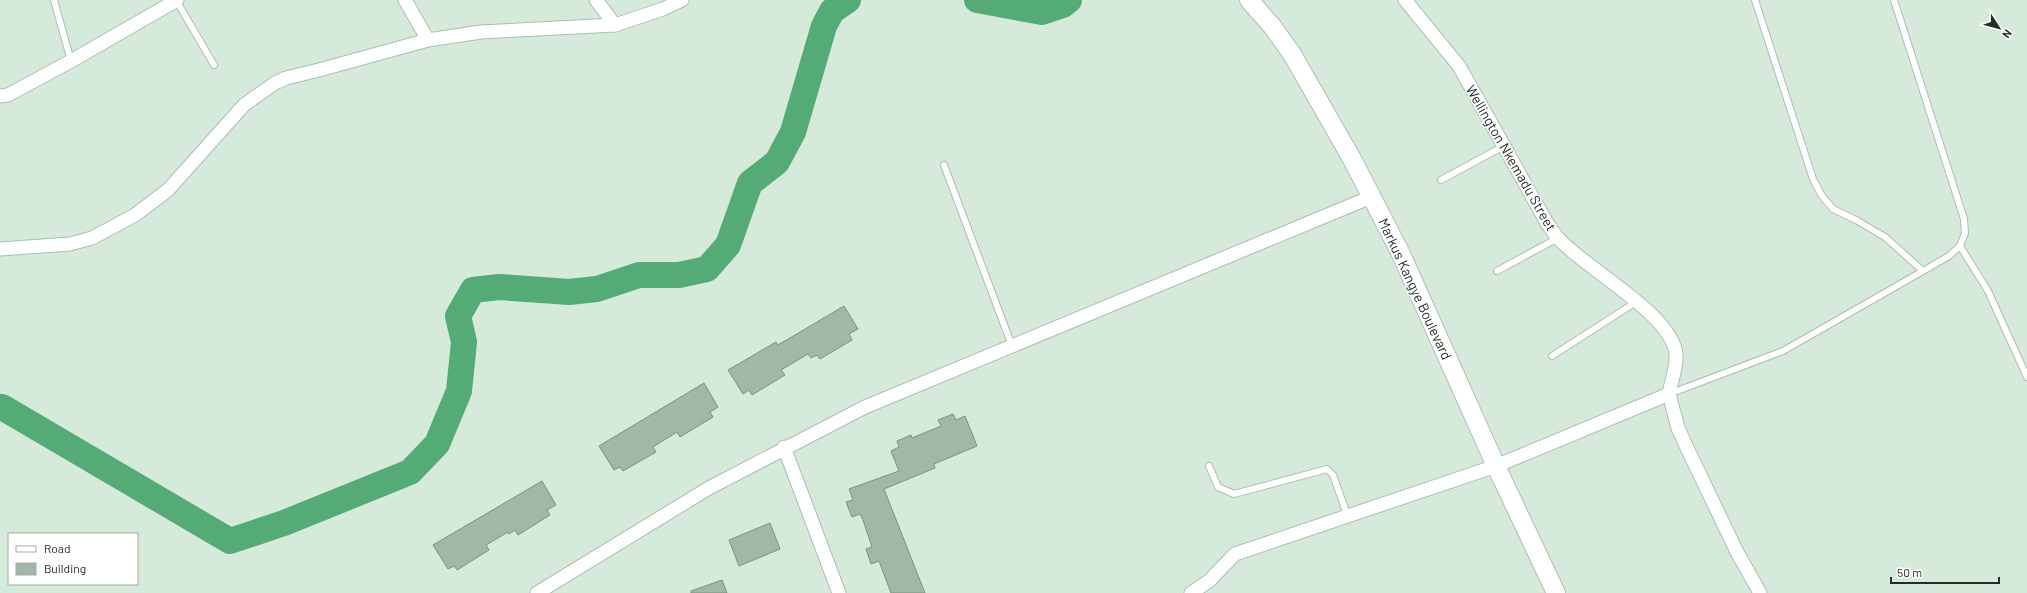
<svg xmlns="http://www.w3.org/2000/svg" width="2027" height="593" font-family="Barlow,sans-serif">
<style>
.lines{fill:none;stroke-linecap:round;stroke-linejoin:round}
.river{stroke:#54ab75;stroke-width:26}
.building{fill:#a3b7a8;stroke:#7d9183}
.lane-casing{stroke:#abbfb0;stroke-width:8}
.street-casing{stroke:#abbfb0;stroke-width:15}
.secondary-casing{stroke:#abbfb0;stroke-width:20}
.lane{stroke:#fff;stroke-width:6}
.street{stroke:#fff;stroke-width:13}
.secondary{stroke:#fff;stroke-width:18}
.labels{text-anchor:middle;stroke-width:3;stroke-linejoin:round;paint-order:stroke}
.street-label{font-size:14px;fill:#242c26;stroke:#fff}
</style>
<rect width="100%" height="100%" fill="#d5eadb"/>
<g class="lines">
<!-- river -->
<g class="river">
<polyline points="977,0 1042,12 1063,5 1069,0"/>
<polyline points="0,407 2,407 230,541 284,523 410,472 437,444 459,391 464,342 458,316 473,290 499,287 569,292 597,289 639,275 679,275 707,269 728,245 750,183 777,162 793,132 824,26 832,11 848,0"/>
</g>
</g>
<!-- building -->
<g class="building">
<polygon points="844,306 858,329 849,334 852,340 820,359 817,355 811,358 808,354 781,370 785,375 752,395 749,390 743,394 728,370 776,342 778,345"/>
<polygon points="704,383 718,407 710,412 713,417 680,437 677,432 653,447 656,452 623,471 620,467 614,470 599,446"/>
<polygon points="953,414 956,420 965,416 977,446 934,464 935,468 884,489 925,593 891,593 879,561 871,564 866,549 872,547 863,520 860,514 852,517 846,502 853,500 849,489 899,471 891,451 899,447 897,441 911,435 912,438 941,426 938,420"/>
<polygon points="542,481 556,505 547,510 550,515 518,535 515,530 509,534 508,532 486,545 489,550 457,570 454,566 448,569 433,545"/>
<polygon points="770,523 780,549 739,566 729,540"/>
<polygon points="722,580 727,593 691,593 691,591"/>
</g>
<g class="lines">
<defs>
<g id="lane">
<polyline points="54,0 71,61"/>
<polyline points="176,0 214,65"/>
<polyline points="1755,0 1813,179 1822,196 1833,209 1856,220 1885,237 1923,271"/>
<polyline points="944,165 1012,346"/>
<polyline points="1441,180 1504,146"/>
<polyline points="1960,246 1988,291 2027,377"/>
<polyline points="1497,271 1558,238"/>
<polyline points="1552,356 1636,302"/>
<polyline points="1669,394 1783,351 1923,271 1949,256 1960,246 1965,233 1964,219 1894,0"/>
<polyline points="1209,466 1218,487 1234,494 1327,469 1333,475 1348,517"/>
</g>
<g id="street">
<polyline points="405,0 428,40"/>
<polyline points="596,0 615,25"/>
<polyline points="0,96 8,95 71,61 177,0"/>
<polyline points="0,249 70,244 92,238 135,215 168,190 244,105 275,83 286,78 319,70 428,40 481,32 615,25 663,9 682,0"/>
<polyline points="1669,394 1678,428 1688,450 1737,552 1760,593"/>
<polyline points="784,447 839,593"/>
<polyline points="537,593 709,488 865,407 1371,197"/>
<path d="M1191,593l18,-12 26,-27 261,-88 173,-72c2,-12 8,-27 7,-39 -2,-40 -92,-87 -118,-117 -4,-4 -7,-10 -11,-15l-88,-157 -54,-66"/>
</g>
<polyline id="secondary" points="1249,0 1272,26 1292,54 1352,159 1401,254 1496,466 1556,593"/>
</defs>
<!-- lane casing -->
<use href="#lane" class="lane-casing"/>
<!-- street casing -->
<use href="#street" class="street-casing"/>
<!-- secondary casing -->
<use href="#secondary" class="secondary-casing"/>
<!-- lane -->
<use href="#lane" class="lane"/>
<!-- street -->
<use href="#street" class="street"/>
<!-- secondary -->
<use href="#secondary" class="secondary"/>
</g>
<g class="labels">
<!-- street labels -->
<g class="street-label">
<text transform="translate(1511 158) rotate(60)" y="5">Wellington Nkemadu Street</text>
<text transform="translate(1415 289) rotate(65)" y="5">Markus Kangye Boulevard</text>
</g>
</g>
<!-- legend -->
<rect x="8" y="533" width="130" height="52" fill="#ffffff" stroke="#a7aba8"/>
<rect x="16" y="546" width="20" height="6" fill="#ffffff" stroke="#a7aba8"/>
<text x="44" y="553" font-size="12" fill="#242c26">Road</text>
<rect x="16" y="563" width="20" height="12" fill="#a3b7a8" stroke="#a7aba8"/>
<text x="44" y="573" font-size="12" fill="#242c26">Building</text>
<!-- north arrow -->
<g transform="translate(1999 28) rotate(126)" stroke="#ffffff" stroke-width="3" paint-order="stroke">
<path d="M0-3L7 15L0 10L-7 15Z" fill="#242c26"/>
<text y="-6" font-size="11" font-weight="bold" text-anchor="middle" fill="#242c26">N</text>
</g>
<!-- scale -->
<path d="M1891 577v6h108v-6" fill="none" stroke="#242c26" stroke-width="2"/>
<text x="1897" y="577" font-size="12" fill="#242c26" stroke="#ffffff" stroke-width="3" paint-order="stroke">50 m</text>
</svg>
